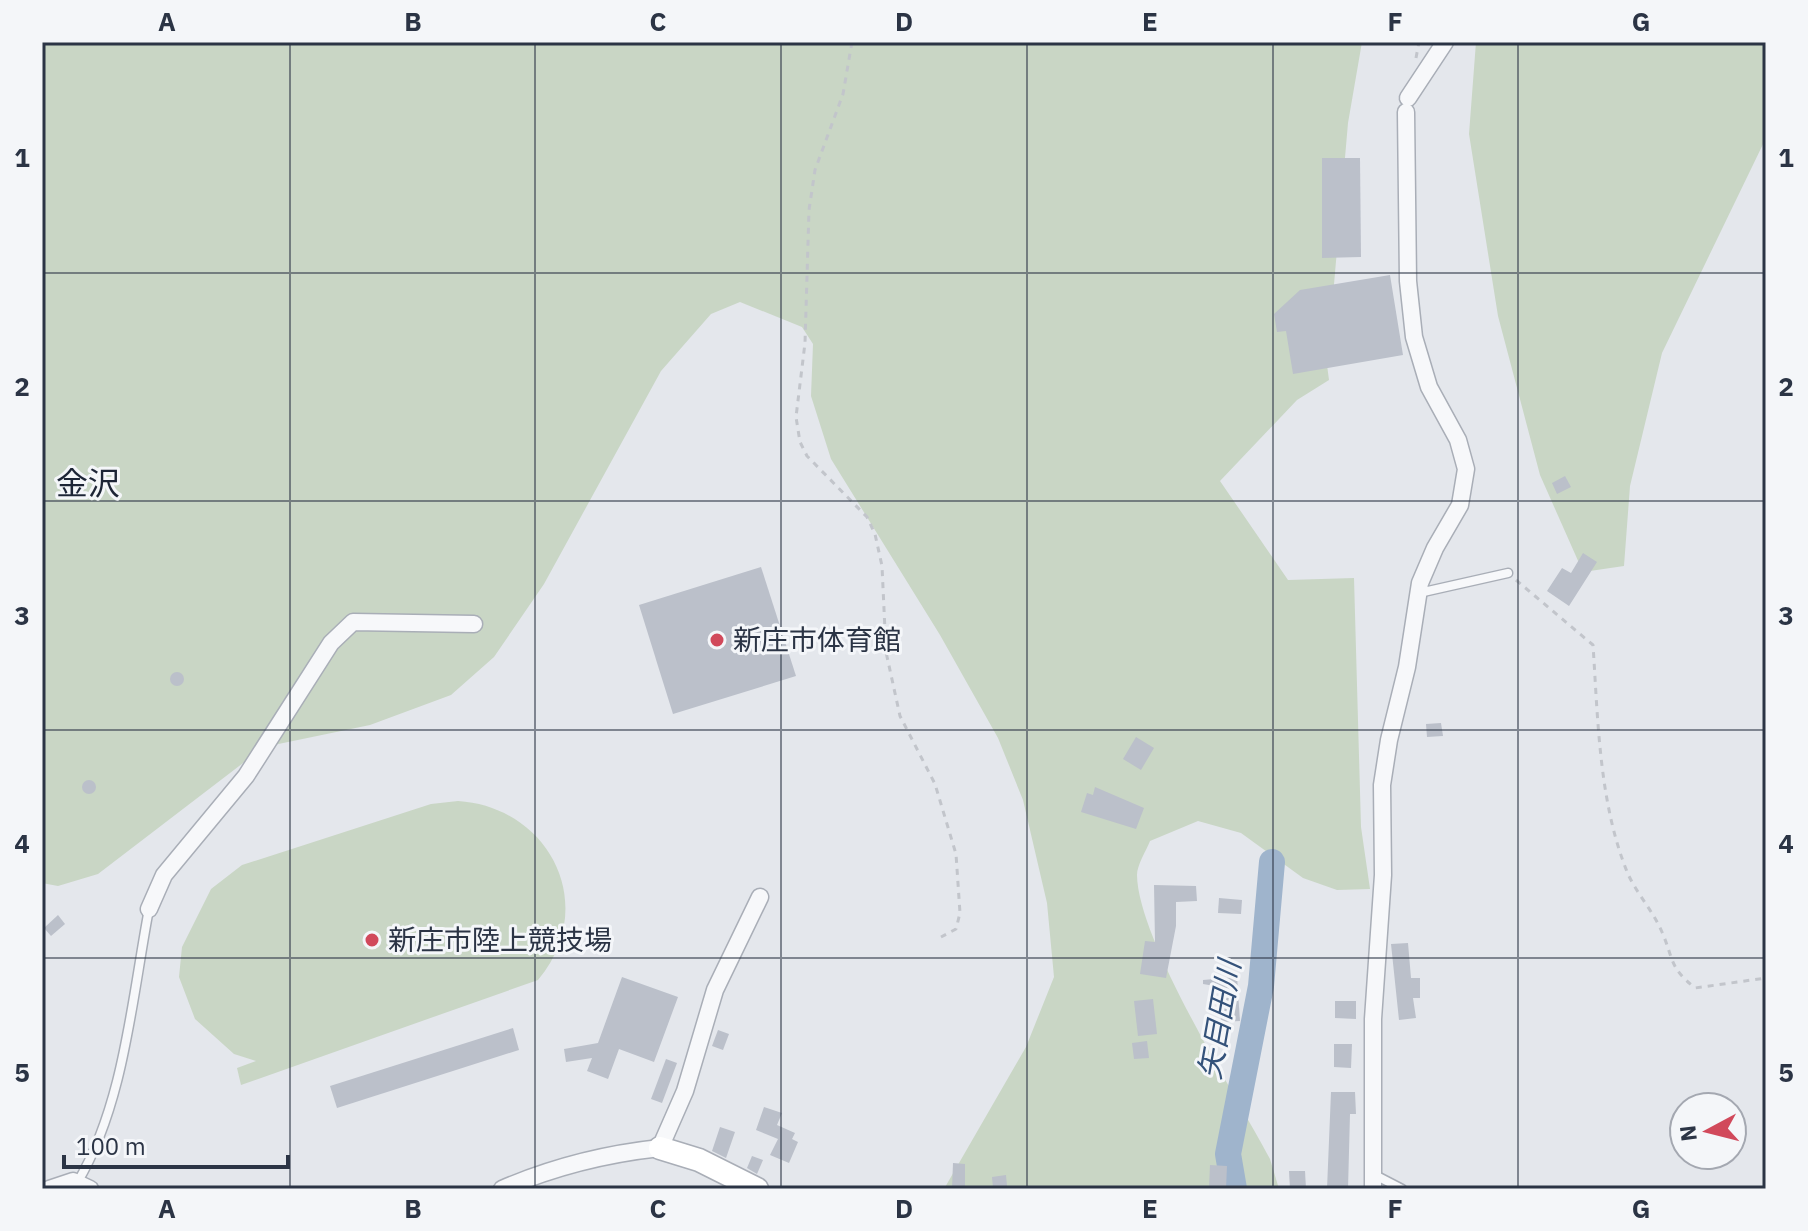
<svg xmlns="http://www.w3.org/2000/svg" width="1808" height="1231" font-family="'IBM Plex Sans','Noto Sans JP',sans-serif">
<style>
.green{fill:#c9d6c5}
.lines{fill:none;stroke-linecap:round;stroke-linejoin:round}
.river{stroke:#9fb4cc;stroke-width:26}
.building{fill:#bbc0ca}
.lane-casing{stroke:#a9aeb7;stroke-width:11}
.street-casing{stroke:#a9aeb7;stroke-width:19}
.secondary-casing{stroke:#a9aeb7;stroke-width:25}
.path{stroke:#c2c5cb;stroke-width:3;stroke-dasharray:6 6;stroke-linecap:butt}
.lane{stroke:#f7f8fa;stroke-width:8}
.street{stroke:#f7f8fa;stroke-width:16}
.secondary{stroke:#fff;stroke-width:22}
.grid{fill:none;stroke:#2b3445;stroke-width:2;stroke-opacity:0.55}
.poi-dot{fill:#d1495b;stroke:#f4f6f9;stroke-width:3}
.labels{text-anchor:middle;stroke-width:6;stroke-linejoin:round;paint-order:stroke}
.poi-label{font-size:28px;fill:#2b3445;stroke:#f4f6f9;text-anchor:start}
.water-label{font-size:30px;font-style:italic;fill:#34527a;stroke:#f4f6f9}
.quarter-label{font-size:32px;fill:#1d2536;stroke:#f4f6f9}
.neatline{fill:none;stroke:#2b3445;stroke-width:3}
.grid-label{font-size:26px;text-anchor:middle;font-weight:bold;fill:#2b3445}
</style>
<rect width="100%" height="100%" fill="#e4e7ec"/>
<!-- green -->
<g class="green">
<path d="M42,42h1320l-14,81 -21,242 2,15 -32,20 -77,81 68,99 66,-2 7,249 9,62 -33,1 -34,-12 -62,-45 -43,-12 -48,20c-4,10 -13,24 -13,34 1,66 99,220 133,284l9,30h-335l82,-142 28,-70 -7,-74 -24,-103 -25,-62 -58,-103 -109,-176 -20,-63 2,-52 -11,-17 -62,-25 -29,12 -50,57 -117,213 -50,73 -43,38 -81,30 -106,22 -166,127 -40,12 -16,-3z"/>
<polygon points="1476,42 1766,42 1766,138 1662,353 1630,486 1624,566 1583,572 1540,475 1498,316 1469,134"/>
<path d="M458,801c92,6 142,105 80,179l-297,105 -4,-17 19,-7 -22,-7 -39,-35 -16,-42 3,-30 29,-58 31,-24 189,-61z"/>
</g>
<g class="lines">
<!-- river -->
<polyline class="river" points="1234,1189 1228,1154 1261,986 1272,862"/>
</g>
<!-- building -->
<g class="building">
<polygon points="1322,158 1360,158 1361,257 1322,258"/>
<polygon points="1390,275 1403,355 1293,374 1286,331 1277,332 1274,314 1300,290"/>
<polygon points="1565,476 1571,487 1557,494 1552,483"/>
<polygon points="1583,553 1597,562 1569,606 1547,591 1562,568 1571,573"/>
<polygon points="761,567 796,676 673,714 639,605"/>
<circle cx="177" cy="679" r="7"/>
<polygon points="1441,723 1443,736 1427,737 1426,724"/>
<polygon points="1136,737 1154,748 1141,770 1123,759"/>
<circle cx="89" cy="787" r="7"/>
<polygon points="1095,787 1144,808 1136,829 1081,812 1087,793 1093,795"/>
<polygon points="1154,885 1196,886 1197,901 1176,902 1176,926 1166,978 1140,974 1145,941 1155,942"/>
<polygon points="1219,898 1242,900 1241,914 1218,913"/>
<polygon points="58,915 65,924 51,936 44,928"/>
<polygon points="1408,943 1411,978 1420,978 1420,998 1413,998 1416,1018 1399,1020 1391,944"/>
<polygon points="622,977 678,997 654,1062 619,1049 608,1079 587,1071 592,1058 566,1062 564,1049 598,1043"/>
<polygon points="1237,977 1238,990 1203,984 1203,980"/>
<polygon points="1238,992 1240,1021 1221,1022 1219,993"/>
<polygon points="1153,999 1157,1034 1138,1036 1134,1001"/>
<polygon points="1335,1001 1356,1001 1356,1019 1335,1018"/>
<polygon points="513,1028 519,1050 337,1108 330,1086"/>
<polygon points="718,1030 729,1034 723,1050 712,1046"/>
<polygon points="1147,1041 1149,1058 1134,1059 1132,1043"/>
<polygon points="1334,1044 1352,1044 1351,1068 1334,1067"/>
<polygon points="666,1059 677,1063 662,1103 651,1099"/>
<polygon points="1331,1092 1355,1092 1356,1114 1350,1114 1348,1189 1327,1189"/>
<polygon points="764,1107 782,1113 777,1125 795,1133 792,1139 798,1142 789,1163 770,1155 778,1139 756,1130"/>
<polygon points="720,1127 735,1132 726,1158 712,1151"/>
<polygon points="752,1156 763,1160 757,1174 747,1168"/>
<polygon points="953,1163 965,1164 965,1189 952,1189"/>
<polygon points="1210,1165 1227,1166 1226,1189 1209,1189"/>
<polygon points="1289,1171 1305,1171 1306,1189 1290,1189"/>
<polygon points="1006,1175 1007,1186 993,1188 992,1177"/>
</g>
<g class="lines">
<defs>
<g id="lane">
<polyline points="1419,593 1508,573"/>
<polyline points="1373,1174 1402,1189"/>
<path d="M77,1183c47,-78 55,-185 72,-274"/>
</g>
<g id="street">
<polyline points="1408,98 1445,42"/>
<polyline points="149,909 164,875 246,776 331,643 353,622 474,624"/>
<polyline points="49,1189 73,1181 90,1189"/>
<path d="M502,1189c51,-22 102,-35 158,-41l25,-57 30,-101 45,-93"/>
<polyline points="1373,1189 1373,1019 1383,875 1382,785 1389,740 1407,667 1420,583 1435,548 1460,505 1466,469 1458,440 1429,387 1414,337 1408,281 1406,112"/>
</g>
<polyline id="secondary" points="660,1148 699,1160 757,1189"/>
</defs>
<!-- lane casing -->
<use href="#lane" class="lane-casing"/>
<!-- street casing -->
<use href="#street" class="street-casing"/>
<!-- secondary casing -->
<use href="#secondary" class="secondary-casing"/>
<!-- path -->
<g class="path">
<polyline points="852,42 843,94 815,170 809,210 805,343 796,417 800,442 807,456 867,517 875,534 882,566 886,652 900,716 935,784 956,854 960,913 956,929 941,937"/>
<polyline points="1416,58 1419,42"/>
<path d="M1516,580l77,65c5,75 6,159 35,229 9,20 25,37 34,58 12,28 7,35 33,56l71,-10"/>
</g>
<!-- lane -->
<use href="#lane" class="lane"/>
<!-- street -->
<use href="#street" class="street"/>
<!-- secondary -->
<use href="#secondary" class="secondary"/>
</g>
<!-- grid -->
<path class="grid" d="M290,42v1147M535,42v1147M781,42v1147M1027,42v1147M1273,42v1147M1518,42v1147M42,273h1724M42,501h1724M42,730h1724M42,958h1724"/>
<!-- markers -->
<g class="poi-dot">
<circle cx="717" cy="640" r="8"/>
<circle cx="372" cy="940" r="8"/>
</g>
<g class="labels">
<!-- poi labels -->
<g class="poi-label">
<text x="733" y="650">新庄市体育館</text>
<text x="388" y="950">新庄市陸上競技場</text>
</g>
<!-- water labels -->
<g class="water-label">
<text transform="translate(1220 1020) rotate(-80)" y="10">矢目田川</text>
</g>
<!-- quarter labels -->
<g class="quarter-label">
<text x="88" y="495">金沢</text>
</g>
</g>
<!-- border -->
<rect width="1808" height="1231" fill="none" stroke="#f4f6f9" stroke-width="88"/>
<!-- north arrow -->
<g transform="translate(1708 1131) rotate(263)"><circle r="38" fill="#f4f6f9" stroke="#a4a8b1" stroke-width="2"/>
<path d="M0-6L14 30L0 20L-14 30Z" fill="#d1495b"/>
<text y="-12" font-size="22" font-weight="bold" text-anchor="middle" fill="#2b3445">N</text>
</g>
<!-- scale -->
<path d="M64 1155v12h224v-12" fill="none" stroke="#2b3445" stroke-width="4"/>
<text x="76" y="1155" font-size="24" fill="#2b3445" stroke="#f4f6f9" stroke-width="6" paint-order="stroke">100 m</text>
<rect x="44" y="44" width="1720" height="1143" class="neatline"/>
<g class="grid-label">
<text x="167" y="31">A</text>
<text x="413" y="31">B</text>
<text x="658" y="31">C</text>
<text x="904" y="31">D</text>
<text x="1150" y="31">E</text>
<text x="1395" y="31">F</text>
<text x="1641" y="31">G</text>
<text x="22" y="167">1</text>
<text x="1786" y="167">1</text>
<text x="22" y="396">2</text>
<text x="1786" y="396">2</text>
<text x="22" y="625">3</text>
<text x="1786" y="625">3</text>
<text x="22" y="853">4</text>
<text x="1786" y="853">4</text>
<text x="22" y="1082">5</text>
<text x="1786" y="1082">5</text>
<text x="167" y="1218">A</text>
<text x="413" y="1218">B</text>
<text x="658" y="1218">C</text>
<text x="904" y="1218">D</text>
<text x="1150" y="1218">E</text>
<text x="1395" y="1218">F</text>
<text x="1641" y="1218">G</text>
</g>
</svg>
